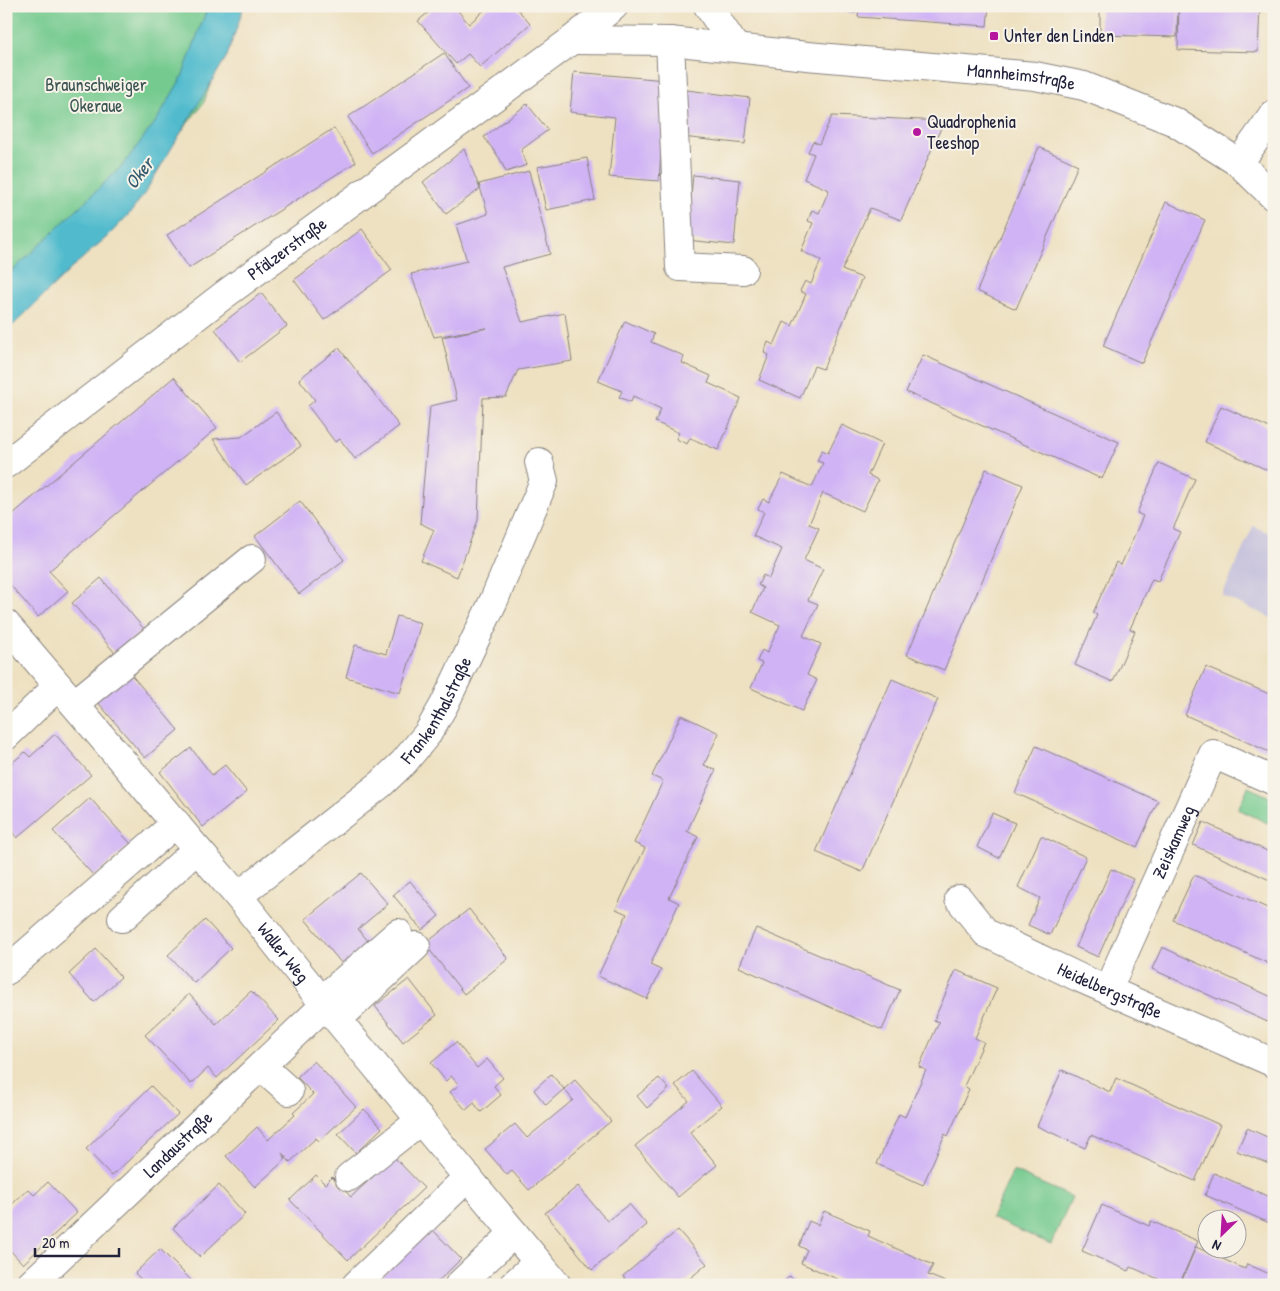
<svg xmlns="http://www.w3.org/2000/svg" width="1280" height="1291" font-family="'Patrick Hand',sans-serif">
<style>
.industrial{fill:#c4c0db}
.green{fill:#75ca8f;stroke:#4c7665}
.water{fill:#51bbcd;stroke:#3a6e84}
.building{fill:#d0b3f5}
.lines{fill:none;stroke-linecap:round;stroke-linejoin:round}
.minor-casing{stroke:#88827e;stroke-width:30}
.minor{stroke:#fff;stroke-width:28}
.poi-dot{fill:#b5179e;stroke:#f7f3e8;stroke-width:2}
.labels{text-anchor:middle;stroke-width:4;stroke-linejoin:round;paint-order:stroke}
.poi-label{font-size:18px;fill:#22223b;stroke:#f7f3e8;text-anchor:start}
.street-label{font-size:18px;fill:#22223b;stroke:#f7f3e8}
.park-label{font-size:18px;fill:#3b5454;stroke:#f7f3e8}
.water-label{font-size:19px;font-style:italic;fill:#32586e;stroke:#f7f3e8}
</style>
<rect width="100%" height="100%" fill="#f7f3e8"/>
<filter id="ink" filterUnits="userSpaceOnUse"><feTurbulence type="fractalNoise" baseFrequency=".02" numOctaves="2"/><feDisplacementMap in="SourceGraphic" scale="10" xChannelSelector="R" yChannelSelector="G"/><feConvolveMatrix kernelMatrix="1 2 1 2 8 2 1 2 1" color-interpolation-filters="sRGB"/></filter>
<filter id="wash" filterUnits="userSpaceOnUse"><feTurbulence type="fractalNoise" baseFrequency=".0096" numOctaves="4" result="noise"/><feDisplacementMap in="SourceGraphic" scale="20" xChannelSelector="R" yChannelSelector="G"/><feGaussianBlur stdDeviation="1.12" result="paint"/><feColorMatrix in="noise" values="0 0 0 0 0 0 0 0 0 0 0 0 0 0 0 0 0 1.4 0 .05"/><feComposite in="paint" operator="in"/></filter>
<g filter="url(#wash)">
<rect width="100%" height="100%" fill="#eee1c1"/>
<!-- industrial -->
<polygon class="industrial" points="1253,526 1274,535 1274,619 1222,596"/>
<!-- green -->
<g class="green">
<polygon points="6,6 238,6 204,102 142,183 6,332"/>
<polygon points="1248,787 1274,799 1274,826 1238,809"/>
<polygon points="1013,1171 1072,1197 1051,1244 991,1218"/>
</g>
<!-- water -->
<polygon class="water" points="208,6 244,6 227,56 144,194 131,212 108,236 77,263 6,332 6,277 122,166 156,121 182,77"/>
<g id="blocks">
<!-- building -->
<g class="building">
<polygon points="436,6 454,6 469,24 489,6 515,6 530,24 480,67 468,54 456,64 418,21"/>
<polygon points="805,6 857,6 856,13 804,9"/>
<polygon points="859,6 989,6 987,26 858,17"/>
<polygon points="1100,6 1178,6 1177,37 1100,35"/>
<polygon points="1179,6 1260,6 1258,52 1178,50"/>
<polygon points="444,53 468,88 372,153 348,117"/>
<polygon points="574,72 666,80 659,181 609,177 615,117 570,112"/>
<polygon points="687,90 750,98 745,144 682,137"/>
<polygon points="527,104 548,130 521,150 527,165 506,172 500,159 484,137"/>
<polygon points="832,116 944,121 901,220 870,208 842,270 862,278 823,369 814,366 800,398 759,380 769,355 764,353 768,342 774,345 784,322 792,326 806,294 800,291 805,281 811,284 821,260 801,251 813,223 808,221 812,210 819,213 829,190 804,179 814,154 808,152 813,141 819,144"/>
<polygon points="334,128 356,162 189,268 167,235"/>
<polygon points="1039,147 1078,165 1016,309 977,291"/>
<polygon points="464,149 480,189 446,214 423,182"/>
<polygon points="587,158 595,200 546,210 537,167"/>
<polygon points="529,171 550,254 502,267 522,322 565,313 572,361 518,370 506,397 483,398 478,520 457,577 421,561 434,530 420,523 430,406 457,400 442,337 487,328 434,337 411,274 467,261 456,225 488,214 479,184"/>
<polygon points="693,175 740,180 734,245 687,240"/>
<polygon points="1166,202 1205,220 1142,363 1103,346"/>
<polygon points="362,229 392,270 324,320 294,280"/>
<polygon points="261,293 287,326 240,362 215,329"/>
<polygon points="625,321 654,334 651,342 684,356 682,363 711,376 708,383 741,398 718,450 690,438 687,444 676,439 679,433 655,422 661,409 633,396 631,402 619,397 622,391 598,381"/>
<polygon points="339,348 399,426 355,459 340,439 335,442 308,406 315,400 299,379"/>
<polygon points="923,355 1119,442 1102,479 906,392"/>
<polygon points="174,377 217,428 49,571 68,591 38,617 6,580 6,520"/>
<polygon points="1221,406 1274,430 1274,473 1205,442"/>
<polygon points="276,412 301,446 246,485 213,439 241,437"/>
<polygon points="842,425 882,444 868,475 878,480 863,511 823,493 809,524 819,528 804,560 823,569 808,600 818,604 803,636 821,644 807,675 817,680 802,711 751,688 762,663 757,661 762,650 767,653 780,625 752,612 763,588 758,585 763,575 769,578 782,549 753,536 764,512 758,509 763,499 769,502 783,474 812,487 823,463 817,461 822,450 828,453"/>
<polygon points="1159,463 1195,479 1173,529 1180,532 1158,581 1152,579 1130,629 1135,631 1113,682 1075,665 1097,615 1093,613 1116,562 1121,565 1143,516 1137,513"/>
<polygon points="986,469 1023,485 944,670 907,655"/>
<polygon points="300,501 344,560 299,594 255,536"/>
<polygon points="101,578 144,629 115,653 72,603"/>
<polygon points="397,616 421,623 400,693 346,677 355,645 386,654"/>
<polygon points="1206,667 1274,696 1274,754 1185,715"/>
<polygon points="129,672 178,730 145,758 96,700"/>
<polygon points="892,679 938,699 862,872 816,852"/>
<polygon points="681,715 719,733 704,765 716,770 687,831 698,837 669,898 679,903 650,965 661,970 647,999 598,976 627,914 616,909 645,848 634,843 663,781 652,776"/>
<polygon points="55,734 91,775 17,838 6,825 6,768 25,752 30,757"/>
<polygon points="1036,746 1158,801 1137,847 1015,793"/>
<polygon points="191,748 212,775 225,765 247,792 203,827 160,772"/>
<polygon points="90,798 131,844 94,876 53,831"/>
<polygon points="992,813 1015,823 999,858 977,847"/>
<polygon points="1203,822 1274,854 1274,882 1193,845"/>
<polygon points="1041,836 1086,857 1050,935 1028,925 1040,898 1018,887"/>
<polygon points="1111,869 1133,879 1098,957 1076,947"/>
<polygon points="361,873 388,904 358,929 374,948 347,970 305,919"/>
<polygon points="1194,875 1274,911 1274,966 1173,920"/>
<polygon points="410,881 439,916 422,930 393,895"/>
<polygon points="469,909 508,959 464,994 425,944"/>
<polygon points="205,920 231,948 194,983 168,955"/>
<polygon points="756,928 900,990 882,1030 739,967"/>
<polygon points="1162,947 1274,998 1274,1025 1152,969"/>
<polygon points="96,949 121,977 94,1002 69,974"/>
<polygon points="956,970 997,988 975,1038 984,1042 964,1086 969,1089 948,1136 945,1134 923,1185 877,1164 899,1114 905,1117 926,1070 919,1067 939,1022 934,1020"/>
<polygon points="409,979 437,1015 403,1042 375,1006"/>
<polygon points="251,991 279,1020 217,1078 208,1068 191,1084 145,1035 189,994 216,1024"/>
<polygon points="456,1042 477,1068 487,1059 503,1078 494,1086 501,1095 481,1112 474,1103 466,1110 450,1092 459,1085 451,1076 446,1081 431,1063"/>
<polygon points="314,1061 356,1107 319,1141 316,1138 290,1162 282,1153 286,1159 255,1187 226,1156 257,1127 268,1140 295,1115 293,1113 313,1094 297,1077"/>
<polygon points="1062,1070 1110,1092 1116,1078 1220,1125 1195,1181 1091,1135 1085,1148 1037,1126"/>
<polygon points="692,1071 722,1106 690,1132 717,1165 678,1197 635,1146 689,1101 675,1085"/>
<polygon points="551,1074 564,1089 546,1105 534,1090"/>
<polygon points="659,1078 669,1089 647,1108 637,1096"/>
<polygon points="575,1080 611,1121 529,1190 512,1171 507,1175 485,1149 515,1124 527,1138 573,1100 564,1089"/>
<polygon points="151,1086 178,1114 112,1176 86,1149"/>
<polygon points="364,1109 382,1128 356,1153 338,1134"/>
<polygon points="1247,1128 1274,1140 1274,1166 1237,1151"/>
<polygon points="394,1157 424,1188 348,1260 290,1200 316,1175 325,1184 332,1177 351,1197"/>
<polygon points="1214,1173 1274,1199 1274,1225 1205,1195"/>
<polygon points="48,1182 77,1213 23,1264 6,1246 6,1210 28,1189 34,1195"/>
<polygon points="219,1185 245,1214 200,1257 173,1228"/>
<polygon points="578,1186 607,1221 629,1204 647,1225 592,1270 545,1213"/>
<polygon points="1102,1205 1149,1226 1151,1221 1198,1241 1179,1285 1172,1285 1131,1267 1129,1271 1082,1251"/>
<polygon points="824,1211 870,1231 868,1236 933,1265 928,1275 948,1283 947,1285 851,1285 801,1263 807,1250 799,1246 809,1221 818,1225"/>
<polygon points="429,1226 461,1259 434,1285 375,1285"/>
<polygon points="678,1230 707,1264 682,1285 630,1285 623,1276"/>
<polygon points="1196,1247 1245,1269 1247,1264 1274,1276 1274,1285 1180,1285"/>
<polygon points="160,1249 196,1285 146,1285 135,1273"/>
<polygon points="790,1276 797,1285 780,1285"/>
</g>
</g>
</g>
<g filter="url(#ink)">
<use href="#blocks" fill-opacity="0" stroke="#88827e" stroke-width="1"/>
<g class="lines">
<defs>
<g id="minor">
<polyline points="708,6 736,48"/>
<path id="s1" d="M572,40l98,1 137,15 228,20 49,10 91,36 64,41 35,34"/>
<polyline points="670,41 680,267 743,270"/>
<polyline points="1239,163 1274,114"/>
<path id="s2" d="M6,464l218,-169 348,-255 42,-34"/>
<path id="s3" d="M6,624l191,225 41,47 87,109 232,280"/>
<polyline points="74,704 252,559"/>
<polyline points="6,736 58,686"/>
<path id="s4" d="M238,896l143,-112 23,-22 24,-29 16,-28 50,-105 50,-119 -5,-19"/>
<path id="s5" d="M959,899l27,34 94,45 194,85"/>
<polyline points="122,918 197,849"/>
<polyline points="6,971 176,823"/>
<path id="s6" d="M1108,989l105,-235 61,27"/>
<polyline points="322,1000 398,933"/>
<polyline points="338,1019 416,946"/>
<polyline points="261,1066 289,1091"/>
<polyline points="349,1177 421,1120"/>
<path id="s7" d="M30,1285l295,-280"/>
<polyline points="356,1285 468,1177"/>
<polyline points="459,1285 514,1233"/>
<polyline points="513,1285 538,1262"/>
</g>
</defs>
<!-- minor casing -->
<use href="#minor" class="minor-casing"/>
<!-- minor -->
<use href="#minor" class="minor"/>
</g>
</g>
<!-- markers -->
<g class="poi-dot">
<rect x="989" y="31" width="10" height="10" rx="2.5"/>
<circle cx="917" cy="132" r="5"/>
</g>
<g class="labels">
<!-- poi labels -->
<g class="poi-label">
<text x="1004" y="42">Unter den Linden</text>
<text x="927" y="128">Quadrophenia<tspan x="927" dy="21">Teeshop</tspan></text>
</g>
<!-- street labels -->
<g class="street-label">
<text dy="6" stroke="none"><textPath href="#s1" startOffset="451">Mannheimstraße</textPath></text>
<text dy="6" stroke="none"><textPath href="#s2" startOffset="354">Pfälzerstraße</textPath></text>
<text dy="6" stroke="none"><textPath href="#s4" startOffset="275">Frankenthalstraße</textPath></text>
<text dy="6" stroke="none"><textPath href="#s6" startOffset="161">Zeiskamweg</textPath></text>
<text dy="6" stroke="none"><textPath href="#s3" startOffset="430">Waller Weg</textPath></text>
<text dy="6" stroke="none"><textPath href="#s5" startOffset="180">Heidelbergstraße</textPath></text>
<text dy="6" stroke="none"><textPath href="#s7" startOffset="204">Landaustraße</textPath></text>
</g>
<!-- park labels -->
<g class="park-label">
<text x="96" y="91">Braunschweiger<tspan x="96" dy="21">Okeraue</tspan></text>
</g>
<!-- water labels -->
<g class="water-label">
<text transform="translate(139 173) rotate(-52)" y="7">Oker</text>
</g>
</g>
<!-- margin -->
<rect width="1280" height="1291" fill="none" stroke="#f7f3e8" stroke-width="25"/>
<!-- north arrow -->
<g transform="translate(1222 1234) rotate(205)"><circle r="24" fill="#f7f3e8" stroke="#a29fa3"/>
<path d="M0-4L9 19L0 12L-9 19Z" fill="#b5179e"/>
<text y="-8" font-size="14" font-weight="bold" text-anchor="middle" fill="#22223b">N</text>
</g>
<!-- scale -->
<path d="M35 1248v8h84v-8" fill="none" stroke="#22223b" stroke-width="2.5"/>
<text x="42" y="1248" font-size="15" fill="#22223b" stroke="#f7f3e8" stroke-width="4" paint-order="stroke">20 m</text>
</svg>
